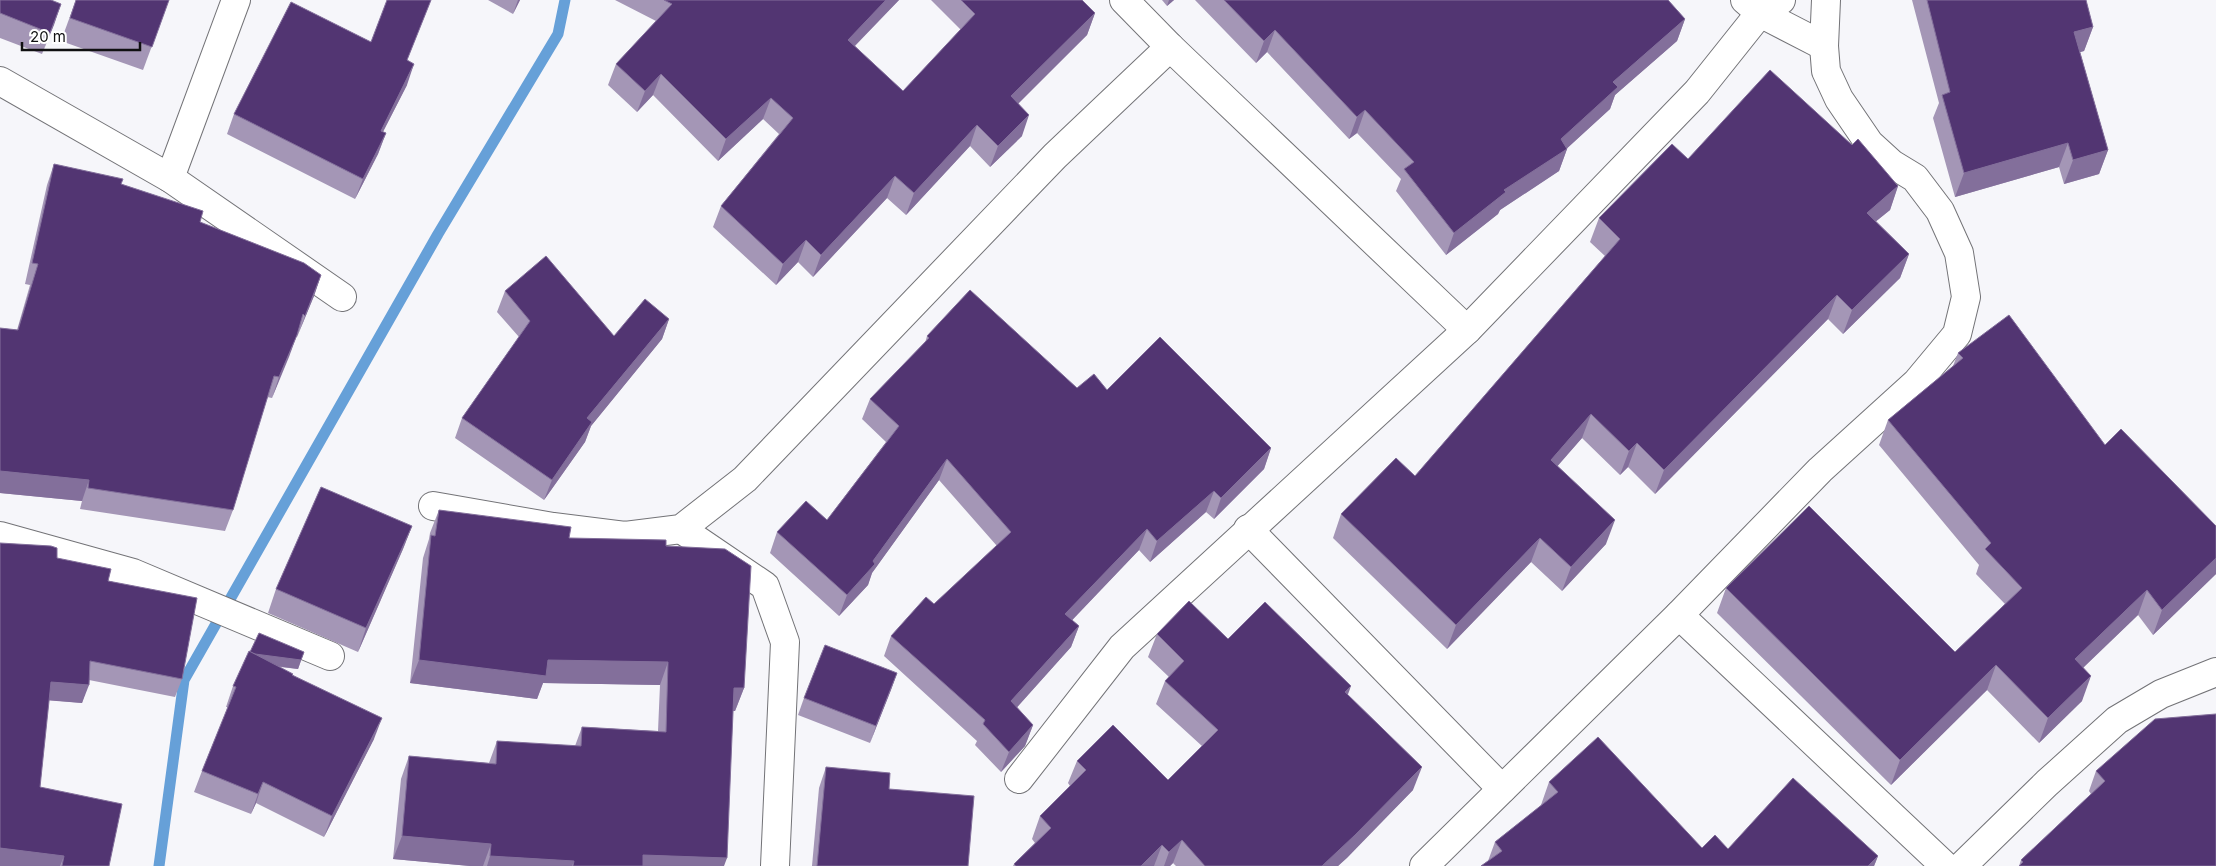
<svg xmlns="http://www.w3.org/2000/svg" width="2216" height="866" font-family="Inter,sans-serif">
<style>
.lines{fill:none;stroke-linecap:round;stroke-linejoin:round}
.stream{stroke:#66a0d8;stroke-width:11}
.minor-casing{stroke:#737377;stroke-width:30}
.minor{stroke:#fff;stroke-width:28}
.wall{fill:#a496b6}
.shaded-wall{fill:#836f9b}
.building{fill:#523572;stroke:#836f9b}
</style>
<rect width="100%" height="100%" fill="#f6f6fa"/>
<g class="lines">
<!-- stream -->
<polyline class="stream" points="159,866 184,680 438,234 558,34 565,0"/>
<defs>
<g id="minor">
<polyline points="1124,0 1170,47 1467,330"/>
<polyline points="1745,0 1760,13 1824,46"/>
<polyline points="0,81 170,178 342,297"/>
<polyline points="170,178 236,0"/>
<polyline points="433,506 553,527 625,536 681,529 745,479 1055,156 1170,47"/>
<polyline points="681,529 765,586 785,642 775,866"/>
<polyline points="1248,529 1502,789"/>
<polyline points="0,536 133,573 330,656"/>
<polyline points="1679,615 1945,866"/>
<polyline points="1019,779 1122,647 1467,330 1697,92 1760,13 1781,0"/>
<polyline points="1424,866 1679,615 1820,470 1917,382 1957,334 1966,297 1959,253 1940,211 1915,178 1892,164 1869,143 1839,99 1826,71 1824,46 1826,0"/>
<polyline points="1962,866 2047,783 2117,720 2161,694 2216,672"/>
</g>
</defs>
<!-- minor casing -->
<use href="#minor" class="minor-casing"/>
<!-- minor -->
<use href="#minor" class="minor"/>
</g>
<!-- wall -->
<g class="wall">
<polygon points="0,0 61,4 42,54 0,38"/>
<polygon points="76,0 169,0 143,70 61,41"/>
<polygon points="431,0 407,60 407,85 383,132 386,133 378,154 355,199 227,134 234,114 371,42"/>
<polygon points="488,0 520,0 513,14"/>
<polygon points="615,0 899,0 855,46 903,91 961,30 931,0 1082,0 1095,13 1087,35 1018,103 1022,136 990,167 970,146 906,215 887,198 813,277 798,262 776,285 713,227 721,206 779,134 763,119 718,161 653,95 637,112 608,85 616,64 656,21"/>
<polygon points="1162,0 1174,0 1167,6"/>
<polygon points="1195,0 1668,0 1685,19 1677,41 1615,95 1610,109 1567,148 1567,149 1559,171 1500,210 1498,214 1446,255 1396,191 1401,179 1357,133 1349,139 1267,52 1256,63"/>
<polygon points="1912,0 2086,0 2093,27 2084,51 2080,52 2108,150 2099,174 2064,184 2059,167 1955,197 1933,118 1939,103"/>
<polygon points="1852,145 1898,186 1890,210 1876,221 1909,254 1900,278 1843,334 1828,319 1655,494 1628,467 1620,475 1582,438 1557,466 1606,544 1562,591 1531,562 1447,649 1333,538 1341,514 1415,476 1605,256 1590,242 1599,218 1688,159"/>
<polygon points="54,164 121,184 200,222 321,275 314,296 297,337 296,336 272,398 267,397 233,510 225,531 80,509 82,501 0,493 0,328 17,330 30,285 25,284 47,185"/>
<polygon points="505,291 614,336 669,319 662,339 591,426 585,442 544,500 455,438 462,418 519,337 497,312"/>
<polygon points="927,336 1077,388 1107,390 1271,448 1264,469 1214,519 1206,512 1150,562 1139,550 1072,620 1079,626 1071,647 1017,707 1033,725 1025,746 1001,772 975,745 977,741 884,656 891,636 934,604 997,546 939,480 872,573 868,585 839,616 770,553 777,532 827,520 886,442 862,419 870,399 925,343"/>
<polygon points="1958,353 2105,445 2216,526 2216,574 2153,635 2138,615 2083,668 2082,701 2039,743 1987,690 1891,785 1717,613 1726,588 1955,652 2005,604 1976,574 1979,565 1879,445 1888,420 1953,366"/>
<polygon points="439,510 569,538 666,546 744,688 735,711 733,711 724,866 470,866 393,859 401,779 409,756 489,763 497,741 575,746 582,727 658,731 660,685 543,683 537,699 410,683 423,558 429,539 430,533"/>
<polygon points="412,526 403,549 358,652 268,613 276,589"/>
<polygon points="57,558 108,581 182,679 175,697 89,680 82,703 49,700 40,787 109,866 0,866"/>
<polygon points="1157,634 1228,639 1348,695 1413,790 1338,866 1176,866 1173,863 1170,866 1013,866 1014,864 1035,843 1032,839 1040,816 1070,786 1068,783 1077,761 1168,780 1202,746 1156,704 1165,681 1169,677 1148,657"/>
<polygon points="304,652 298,669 280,667 293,675 374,739 324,837 256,803 251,814 194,792 202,771 228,707 226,707 233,686"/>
<polygon points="897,673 870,743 798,715 804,698"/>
<polygon points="2216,714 2019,866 2021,860 2091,794 2089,791 2096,771"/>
<polygon points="826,767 889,789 968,866 812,866 819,788"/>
<polygon points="1549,782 1702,848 1878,856 1874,866 1481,866 1488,861 1495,842 1542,805 1541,805"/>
</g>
<!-- shaded-wall -->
<g class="shaded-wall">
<polygon points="518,0 520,0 513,14"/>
<polygon points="886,0 899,0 840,61 848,40"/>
<polygon points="1169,0 1174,0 1167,6"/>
<polygon points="61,4 54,25 42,54 50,33"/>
<polygon points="1095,13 1087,35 1004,118 1011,96"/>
<polygon points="1685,19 1677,41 1615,95 1610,109 1562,153 1567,149 1559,171 1500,210 1498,214 1446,255 1454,233 1504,190 1561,139 1613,82"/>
<polygon points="2093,27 2084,51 2066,56 2074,32"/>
<polygon points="1275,30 1267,52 1256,63 1264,41"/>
<polygon points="414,64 407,85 373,151 381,131"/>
<polygon points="661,74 653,95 637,112 645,91"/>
<polygon points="771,98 763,119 718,161 726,139"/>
<polygon points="1365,110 1357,133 1349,139 1357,117"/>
<polygon points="1029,115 1022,136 990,167 998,146"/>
<polygon points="977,125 970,146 906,215 914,193"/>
<polygon points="386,133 378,154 355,199 363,179"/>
<polygon points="2068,143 2059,167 1955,197 1964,173"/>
<polygon points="2108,150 2099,174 2064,184 2073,160"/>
<polygon points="895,176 887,198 813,277 821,255"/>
<polygon points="1898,186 1890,210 1858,236 1867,213"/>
<polygon points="806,240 798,262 776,285 783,264"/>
<polygon points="1909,254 1900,278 1843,334 1852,310"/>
<polygon points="321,275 314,296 297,337 305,316"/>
<polygon points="1837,295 1828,319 1655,494 1664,470"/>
<polygon points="669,319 662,339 591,426 585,442 544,500 552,480 587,418"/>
<polygon points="297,335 289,357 272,398 279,377"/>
<polygon points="1591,414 1582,438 1542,484 1551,460"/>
<polygon points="1637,443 1628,467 1620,475 1629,451"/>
<polygon points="1271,448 1264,469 1214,519 1221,498"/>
<polygon points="947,459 939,480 872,573 868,585 839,616 847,595 873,561"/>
<polygon points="0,471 89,480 82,501 0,493"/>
<polygon points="1214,491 1206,512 1150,562 1157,541"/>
<polygon points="1615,520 1606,544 1562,591 1571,567"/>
<polygon points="412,526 403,549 358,652 366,628"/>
<polygon points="1147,529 1139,550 1058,635 1065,614"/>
<polygon points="1540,538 1531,562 1447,649 1456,625"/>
<polygon points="2216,558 2216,574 2153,635 2162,610"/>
<polygon points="2147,590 2138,615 2066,684 2075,659"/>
<polygon points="1079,626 1071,647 1004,722 1011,701"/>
<polygon points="304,652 298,669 246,662 249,654"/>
<polygon points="419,660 548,660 668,662 660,685 543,683 537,699 410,683"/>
<polygon points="1996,665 1987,690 1891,785 1900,760"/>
<polygon points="897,673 891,690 870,743 876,726"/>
<polygon points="2091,676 2082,701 2039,743 2048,718"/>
<polygon points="51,682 89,685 82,703 44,700"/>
<polygon points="1351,686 1343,708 1345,692"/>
<polygon points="734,688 744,688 735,711 726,711"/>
<polygon points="382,718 374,739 324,837 332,816"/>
<polygon points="1033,725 1025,746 1001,772 1009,752"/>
<polygon points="1422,767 1413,790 1347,858 1338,866 1322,866"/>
<polygon points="263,782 256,803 251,814 258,794"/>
<polygon points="402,836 491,844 483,866 470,866 393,859"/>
<polygon points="1182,840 1173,863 1170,866 1164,866 1169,852"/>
<polygon points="1162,845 1154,866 1141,866"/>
<polygon points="0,848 64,856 60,866 0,866"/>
<polygon points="643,855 727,858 724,866 639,866"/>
<polygon points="490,856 574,861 572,866 487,866"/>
<polygon points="1878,856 1874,866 1868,866"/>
</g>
<!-- building -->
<g class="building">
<polygon points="0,0 51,0 61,4 50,33 0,13"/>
<polygon points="76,0 169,0 152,47 70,18"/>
<polygon points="387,0 431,0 407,60 414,64 381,131 386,133 363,179 234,114 291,2 371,42"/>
<polygon points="664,0 886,0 848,40 903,91 975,14 961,0 1082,0 1095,13 1011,96 1029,115 998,146 977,125 914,193 895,176 821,255 806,240 783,264 721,206 793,118 771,98 726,139 661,74 645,91 616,64 672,4"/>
<polygon points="1224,0 1668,0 1685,19 1613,82 1618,87 1561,139 1567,149 1504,190 1506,192 1454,233 1404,169 1414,162 1365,110 1357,117 1275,30 1264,41"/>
<polygon points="1927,0 2086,0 2093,27 2074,32 2108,150 2073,160 2068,143 1964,173 1942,95 1950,92"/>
<polygon points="1770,70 1852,145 1858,139 1898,186 1867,213 1909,254 1852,310 1837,295 1664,470 1637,443 1629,451 1591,414 1551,460 1615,520 1571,567 1540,538 1456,625 1341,514 1396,458 1415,476 1620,239 1599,218 1672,144 1688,159"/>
<polygon points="54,164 123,179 121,184 203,211 200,222 304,263 321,275 305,316 303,314 297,335 279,377 274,376 233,510 88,488 89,480 0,471 0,328 18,330 38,264 32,263"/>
<polygon points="546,256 614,336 645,299 669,319 587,418 592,422 552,480 462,418 530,321 505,291"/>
<polygon points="970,290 1077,388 1094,374 1107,390 1160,337 1271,448 1221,498 1214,491 1157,541 1147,529 1065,614 1079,626 1011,701 1033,725 1009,752 983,724 985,720 891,636 926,597 934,604 1011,532 947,459 873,561 875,564 847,595 777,532 806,501 827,520 899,426 870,399 929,338 927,336"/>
<polygon points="2009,315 2105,445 2121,429 2216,526 2216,558 2162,610 2147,590 2075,659 2091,676 2048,718 1996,665 1900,760 1726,588 1809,506 1955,652 2022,588 1985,549 1991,543 1888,420 1963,358 1958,353"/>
<polygon points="321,487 412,526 366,628 276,589"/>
<polygon points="439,510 571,527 569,538 666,540 666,546 725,549 751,566 744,688 734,688 727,858 643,855 643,866 573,866 574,861 490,856 491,844 402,836 409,756 496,764 497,741 581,746 582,727 666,732 668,662 548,660 546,676 419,660 431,535 435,536"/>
<polygon points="0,543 51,546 57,548 57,558 111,569 108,581 197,598 182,679 90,661 89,685 51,682 40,787 122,804 109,866 62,866 64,856 0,848"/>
<polygon points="1189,601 1228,639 1265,602 1351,686 1345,692 1422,767 1355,835 1322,866 1205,866 1182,840 1169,852 1162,845 1141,866 1016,866 1014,864 1051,828 1040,816 1086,770 1077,761 1113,725 1168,780 1218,730 1165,681 1184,661 1157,634"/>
<polygon points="259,633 304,652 301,660 255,654 250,652"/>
<polygon points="825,645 897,673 876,726 804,698"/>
<polygon points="249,651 293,674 292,675 382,718 332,816 263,782 258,794 202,771 236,687 233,686"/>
<polygon points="2216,714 2216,866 2019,866 2023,862 2021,860 2105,781 2096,771 2155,719"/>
<polygon points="1598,737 1702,848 1715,835 1728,849 1793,778 1878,856 1868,866 1481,866 1502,851 1495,842 1558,792 1549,782"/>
<polygon points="826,767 890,773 889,789 974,796 968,866 817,866"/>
</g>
<!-- scale -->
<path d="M22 42v8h118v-8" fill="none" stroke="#101011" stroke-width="2.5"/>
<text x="30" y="42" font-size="15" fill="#101011" stroke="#ffffff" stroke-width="4" paint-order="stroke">20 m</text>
</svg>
